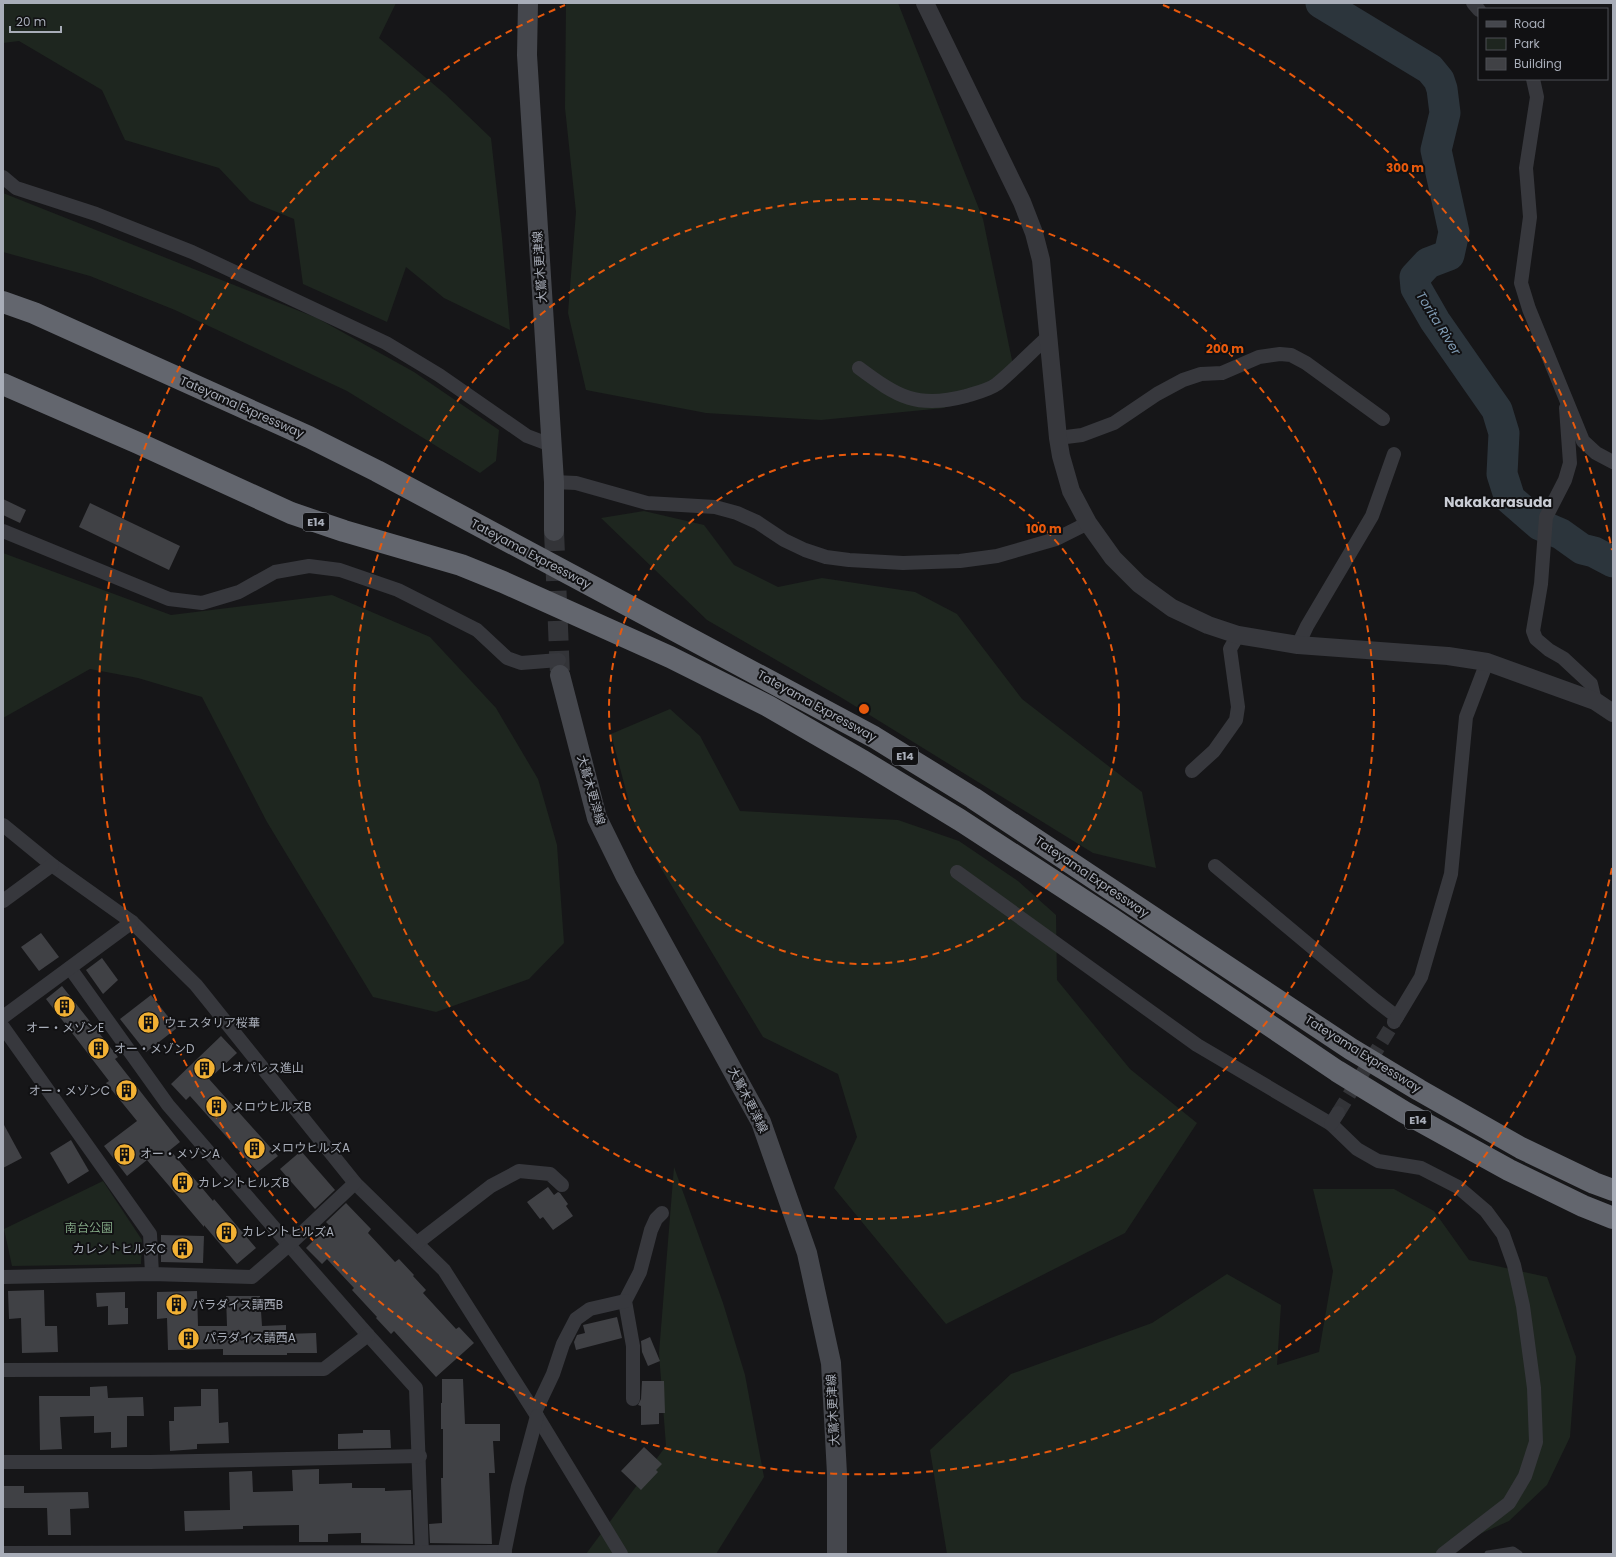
<svg xmlns="http://www.w3.org/2000/svg" width="1616" height="1557" font-family="Poppins,'Noto Sans JP',sans-serif">
<style>
.green{fill:#1e261f}
.lines{fill:none;stroke-linecap:round;stroke-linejoin:round}
.river{stroke:#2c353c;stroke-width:31}
.building{fill:#404145}
.minor-tunnel{stroke:#333438;stroke-width:14;stroke-dasharray:14 7;stroke-linecap:butt}
.secondary-tunnel{stroke:#333438;stroke-width:20;stroke-dasharray:20 10;stroke-linecap:butt}
.service{stroke:#37383d;stroke-width:7}
.minor{stroke:#37383d;stroke-width:14}
.tertiary{stroke:#37383d;stroke-width:18}
.secondary{stroke:#45474d;stroke-width:20}
.motorway{stroke:#63666e;stroke-width:22}
.ring{fill:none;stroke:#e8590c;stroke-width:2;stroke-dasharray:7 5}
.labels{text-anchor:middle;stroke-width:4;stroke-linejoin:round;paint-order:stroke}
.shield{fill:#111113;stroke:#7b7e86;stroke-width:1}
.shield-label{font-size:11px;font-weight:bold;fill:#a8adb8}
.street-label{font-size:12px;fill:#a8adb8;stroke:#111113}
.poi-label{font-size:12px;fill:#a8adb8;stroke:#111113;text-anchor:start}
.park-label{font-size:12px;fill:#7fa381;stroke:#111113}
.water-label{font-size:13px;font-style:italic;fill:#7f9bb3;stroke:#111113}
.quarter-label{font-size:14px;font-weight:bold;fill:#c9ccd4;stroke:#111113}
.centre{fill:#e8590c;stroke:#111113;stroke-width:2}
.ring-label{font-size:12px;text-anchor:middle;font-weight:bold;fill:#e8590c;stroke:#111113;stroke-width:4;stroke-linejoin:round;paint-order:stroke}
</style>
<rect width="100%" height="100%" fill="#161618"/>
<!-- green -->
<g class="green">
<polygon points="3,3 396,3 379,38 445,94 491,138 502,238 510,330 444,298 406,267 387,322 303,284 294,219 250,201 219,168 125,140 102,90 19,41 3,43"/>
<polygon points="566,3 898,3 983,219 1014,370 944,408 821,420 706,413 586,390 568,313 576,212 565,108"/>
<polygon points="3,193 317,318 414,372 499,430 496,461 480,473 347,391 175,310 90,276 3,252"/>
<polygon points="644,511 704,525 734,565 778,587 822,578 915,592 957,614 1022,699 1142,792 1156,868 1093,853 842,698 707,620 601,518"/>
<polygon points="3,553 171,615 332,595 430,637 496,708 538,779 557,845 564,943 529,979 436,1012 373,997 267,822 202,697 138,678 90,669 3,718"/>
<polygon points="670,709 700,736 740,811 898,820 959,841 1018,881 1056,915 1057,980 1130,1069 1197,1123 1125,1233 946,1324 834,1188 857,1137 838,1074 763,1037 635,825 611,734"/>
<polygon points="674,1167 723,1303 745,1375 764,1477 716,1554 586,1554 666,1446 659,1353"/>
<polygon points="103,1181 142,1240 141,1264 12,1266 4,1229"/>
<polygon points="1313,1189 1394,1189 1434,1211 1469,1260 1547,1277 1576,1357 1570,1437 1547,1485 1509,1521 1435,1554 947,1554 930,1450 1011,1374 1152,1323 1227,1274 1281,1305 1277,1365 1319,1352 1333,1271"/>
</g>
<g class="lines">
<!-- river -->
<polyline class="river" points="1321,3 1430,69 1439,80 1442,89 1445,113 1436,150 1454,232 1449,255 1428,263 1415,277 1416,288 1435,321 1497,410 1504,433 1502,474 1510,499 1540,525 1561,534 1582,549 1594,552 1613,562"/>
</g>
<!-- building -->
<g class="building">
<polygon points="3,499 26,510 20,523 3,515"/>
<polygon points="90,503 180,546 169,570 79,527"/>
<polygon points="41,933 59,957 39,971 21,947"/>
<polygon points="102,958 118,980 103,994 86,970"/>
<polygon points="62,986 118,1057 115,1059 180,1142 170,1150 213,1201 214,1199 256,1248 237,1264 204,1225 204,1227 147,1160 127,1176 104,1146 137,1121 106,1083 109,1081 46,999"/>
<polygon points="151,995 177,1028 146,1052 120,1019"/>
<polygon points="221,1036 237,1053 209,1079 278,1156 258,1172 190,1096 186,1100 171,1084"/>
<polygon points="3,1123 22,1158 3,1168"/>
<polygon points="71,1140 89,1171 68,1184 50,1153"/>
<polygon points="301,1151 335,1190 315,1209 280,1169"/>
<polygon points="548,1187 554,1195 558,1192 560,1193 568,1204 566,1206 573,1216 553,1230 543,1217 540,1219 527,1202"/>
<polygon points="346,1203 371,1229 368,1233 395,1262 399,1259 414,1275 413,1276 426,1290 423,1293 456,1329 459,1327 474,1343 436,1377 394,1331 391,1334 376,1318 377,1317 352,1290 354,1288 327,1259 322,1264 306,1248 329,1225 326,1222"/>
<polygon points="161,1235 204,1236 203,1263 161,1262"/>
<polygon points="44,1290 45,1326 57,1326 58,1352 22,1353 21,1318 9,1319 8,1291"/>
<polygon points="197,1291 198,1326 227,1326 226,1296 260,1296 262,1326 286,1325 286,1334 316,1333 317,1353 287,1353 287,1355 223,1355 223,1349 168,1350 167,1318 157,1319 157,1292"/>
<polygon points="125,1292 125,1308 128,1308 128,1324 108,1325 108,1306 97,1307 96,1293"/>
<polygon points="617,1317 622,1338 576,1350 574,1342 577,1335 585,1333 583,1325"/>
<polygon points="650,1337 660,1361 648,1366 642,1352 641,1341"/>
<polygon points="442,1379 463,1379 465,1424 500,1424 500,1441 493,1441 495,1473 489,1473 492,1544 430,1543 429,1524 442,1523 441,1478 443,1478 443,1429 441,1429 441,1403 442,1403"/>
<polygon points="642,1381 664,1381 665,1413 659,1413 659,1424 641,1425 641,1406 638,1405 641,1399"/>
<polygon points="107,1386 108,1398 143,1397 144,1416 127,1416 127,1447 111,1448 111,1432 94,1433 94,1416 60,1417 62,1449 40,1450 39,1396 90,1396 90,1387"/>
<polygon points="201,1389 218,1389 219,1423 228,1422 229,1443 197,1444 197,1449 170,1451 169,1421 174,1421 174,1407 201,1406"/>
<polygon points="363,1430 390,1430 391,1448 338,1449 338,1434 363,1433"/>
<polygon points="644,1447 662,1464 656,1470 658,1472 641,1490 621,1471"/>
<polygon points="319,1469 319,1484 352,1483 352,1488 385,1488 385,1491 411,1490 413,1544 361,1543 361,1533 328,1534 328,1542 299,1542 299,1525 243,1526 243,1529 185,1531 184,1511 230,1510 229,1472 252,1471 253,1492 293,1491 292,1470"/>
<polygon points="3,1486 24,1486 24,1493 88,1492 89,1508 70,1509 71,1535 48,1535 47,1508 3,1508"/>
</g>
<g class="lines">
<!-- minor-tunnel -->
<polyline class="minor-tunnel" points="1338,1113 1394,1022"/>
<!-- secondary-tunnel -->
<polyline class="secondary-tunnel" points="554,531 560,675"/>
<!-- service -->
<polyline class="service" points="1488,1554 1513,1550 1519,1554"/>
<!-- minor -->
<g class="minor">
<polyline points="1473,3 1479,10"/>
<polyline points="1533,79 1537,97 1526,168 1530,217 1521,283 1529,309 1583,441 1596,453 1613,462"/>
<polyline points="3,177 16,188 96,214 192,252 386,343 439,375 527,436 551,445"/>
<path d="M859,368c39,29 58,41 107,28 10,-3 23,-6 31,-12 18,-15 35,-33 52,-48"/>
<polyline points="1566,408 1570,463 1565,480 1546,517 1541,584 1533,631 1536,639 1549,650 1563,658 1591,684 1595,701"/>
<polyline points="1058,438 1082,435 1114,423 1157,394 1183,380 1201,374 1222,373 1259,357 1280,354 1291,355 1306,363 1383,419"/>
<polyline points="554,482 576,483 647,503 715,507 737,513 757,522 784,540 805,550 826,557 849,560 903,563 960,561 997,556 1056,539 1088,523"/>
<polyline points="3,531 169,599 202,603 239,592 275,572 309,566 340,570 398,590 477,630 507,658 521,663 559,660"/>
<polyline points="1298,645 1307,626 1372,516 1394,454"/>
<polyline points="1192,771 1214,751 1236,720 1238,707 1230,649 1238,635"/>
<polyline points="3,825 52,865 132,922 196,985 355,1183 444,1270 537,1416 621,1554"/>
<polyline points="1215,866 1375,1000 1397,1017"/>
<polyline points="957,872 1197,1045 1331,1124 1357,1149 1378,1161 1421,1168 1458,1187 1486,1211 1503,1234 1514,1265 1523,1306 1534,1388 1536,1442 1525,1476 1509,1503 1443,1554"/>
<polyline points="3,901 52,865"/>
<polyline points="70,968 168,1105 289,1245 368,1335 416,1388 422,1553"/>
<polyline points="3,1017 132,922"/>
<polyline points="1394,1022 1421,977 1451,874 1466,717 1487,662"/>
<polyline points="3,1027 150,1234 152,1274"/>
<polyline points="1331,1124 1338,1113"/>
<polyline points="417,1243 491,1186 519,1171 550,1174 562,1185"/>
<polyline points="3,1277 152,1274 252,1277 289,1245 355,1183"/>
<polyline points="3,1370 324,1369 368,1335"/>
<polyline points="633,1399 633,1346 625,1301 640,1272 651,1230 656,1219 662,1213"/>
<polyline points="535,1412 553,1374 563,1344 576,1319 590,1309 625,1301"/>
<polyline points="3,1462 150,1462 420,1456"/>
<polyline points="3,1553 505,1552"/>
<polyline points="504,1554 518,1486 537,1416"/>
</g>
<!-- tertiary -->
<polyline class="tertiary" points="925,3 1022,202 1034,233 1041,260 1058,438 1061,456 1071,491 1088,523 1113,558 1139,584 1172,608 1208,625 1238,635 1298,645 1448,656 1487,662 1595,701 1613,713"/>
<!-- secondary -->
<g class="secondary">
<polyline points="528,3 527,55 554,482 554,531"/>
<polyline points="560,675 597,818 626,877 761,1122 807,1253 831,1363 837,1474 837,1554"/>
</g>
<!-- motorway -->
<g class="motorway">
<polyline points="3,302 34,313 309,437 377,471 874,737 973,798 1351,1049 1419,1090 1521,1148 1594,1183 1613,1190"/>
<polyline points="3,384 138,443 291,513 344,531 461,565 503,582 670,657 768,706 863,761 960,820 1112,919 1337,1071 1404,1112 1509,1170 1583,1206 1613,1218"/>
</g>
</g>
<!-- distance rings -->
<g class="ring">
<circle cx="864" cy="709" r="255"/>
<circle cx="864" cy="709" r="510"/>
<path d="M1612 868A765 765 0 1 1 565 5M1163 5A765 765 0 0 1 1612 550"/>
</g>
<!-- icons -->
<defs>
<symbol id="building-disc" viewBox="-11 -11 22 22"><circle r="9.5" fill="#f2b134" stroke="#111113"/><path d="M-4-6H4V6H1V3H-1V6H-4ZM-2.5-4.3h1.7v1.8h-1.7ZM.8-4.3h1.7v1.8H.8ZM-2.5-1h1.7V.8h-1.7ZM.8-1h1.7V.8H.8Z" fill="#111"/></symbol>
</defs>
<g fill-rule="evenodd">
<use href="#building-disc" x="52" y="994" width="25" height="25"/>
<use href="#building-disc" x="136" y="1010" width="25" height="25"/>
<use href="#building-disc" x="86" y="1036" width="25" height="25"/>
<use href="#building-disc" x="192" y="1056" width="25" height="25"/>
<use href="#building-disc" x="114" y="1078" width="25" height="25"/>
<use href="#building-disc" x="204" y="1094" width="25" height="25"/>
<use href="#building-disc" x="242" y="1136" width="25" height="25"/>
<use href="#building-disc" x="112" y="1142" width="25" height="25"/>
<use href="#building-disc" x="170" y="1170" width="25" height="25"/>
<use href="#building-disc" x="214" y="1220" width="25" height="25"/>
<use href="#building-disc" x="170" y="1236" width="25" height="25"/>
<use href="#building-disc" x="164" y="1292" width="25" height="25"/>
<use href="#building-disc" x="176" y="1326" width="25" height="25"/>
</g>
<g class="labels">
<!-- shield labels -->
<g class="shield">
<rect x="303" y="513" width="26" height="18" rx="3"/>
<rect x="892" y="747" width="26" height="18" rx="3"/>
<rect x="1405" y="1111" width="26" height="18" rx="3"/>
</g>
<g class="shield-label">
<text x="316" y="526">E14</text>
<text x="905" y="760">E14</text>
<text x="1418" y="1124">E14</text>
</g>
<!-- street labels -->
<g class="street-label">
<text transform="translate(540 267) rotate(-94)" y="4">大鷲木更津線</text>
<text transform="translate(242 407) rotate(24)" y="4">Tateyama Expressway</text>
<text transform="translate(531 554) rotate(28)" y="4">Tateyama Expressway</text>
<text transform="translate(817 706) rotate(29)" y="4">Tateyama Expressway</text>
<text transform="translate(591 790) rotate(74)" y="4">大鷲木更津線</text>
<text transform="translate(1092 877) rotate(34)" y="4">Tateyama Expressway</text>
<text transform="translate(1363 1054) rotate(32)" y="4">Tateyama Expressway</text>
<text transform="translate(748 1100) rotate(63)" y="4">大鷲木更津線</text>
<text transform="translate(833 1410) rotate(-93)" y="4">大鷲木更津線</text>
</g>
<!-- poi labels -->
<g class="poi-label">
<text x="164" y="1027">ウェスタリア桜華</text>
<text x="65" y="1032" text-anchor="middle">オー・メゾンE</text>
<text x="114" y="1053">オー・メゾンD</text>
<text x="220" y="1072">レオパレス進山</text>
<text x="110" y="1095" text-anchor="end">オー・メゾンC</text>
<text x="232" y="1111">メロウヒルズB</text>
<text x="270" y="1152">メロウヒルズA</text>
<text x="140" y="1158">オー・メゾンA</text>
<text x="198" y="1187">カレントヒルズB</text>
<text x="242" y="1236">カレントヒルズA</text>
<text x="166" y="1253" text-anchor="end">カレントヒルズC</text>
<text x="192" y="1309">パラダイス請西B</text>
<text x="204" y="1342">パラダイス請西A</text>
</g>
<!-- park labels -->
<g class="park-label">
<text x="89" y="1232">南台公園</text>
</g>
<!-- water labels -->
<g class="water-label">
<text transform="translate(1439 323) rotate(58)" y="5">Torita River</text>
</g>
<!-- quarter labels -->
<g class="quarter-label">
<text x="1498" y="507">Nakakarasuda</text>
</g>
</g>
<circle cx="864" cy="709" r="6" class="centre"/>
<g class="ring-label">
<text x="1405" y="172">300 m</text>
<text x="1225" y="353">200 m</text>
<text x="1044" y="533">100 m</text>
</g>
<!-- border -->
<rect width="1616" height="1557" fill="none" stroke="#a8adb8" stroke-width="8"/>
<!-- legend -->
<rect x="1478" y="8" width="130" height="72" fill="#111113" stroke="#4d4f55"/>
<rect x="1486" y="21" width="20" height="6" fill="#45474d" stroke="#4d4f55"/>
<text x="1514" y="28" font-size="12" fill="#a8adb8">Road</text>
<rect x="1486" y="38" width="20" height="12" fill="#1e261f" stroke="#4d4f55"/>
<text x="1514" y="48" font-size="12" fill="#a8adb8">Park</text>
<rect x="1486" y="58" width="20" height="12" fill="#404145" stroke="#4d4f55"/>
<text x="1514" y="68" font-size="12" fill="#a8adb8">Building</text>
<!-- scale -->
<path d="M10 26v6h51v-6" fill="none" stroke="#a8adb8" stroke-width="2"/>
<text x="16" y="26" font-size="12" fill="#a8adb8" stroke="#111113" stroke-width="3" paint-order="stroke">20 m</text>
</svg>
